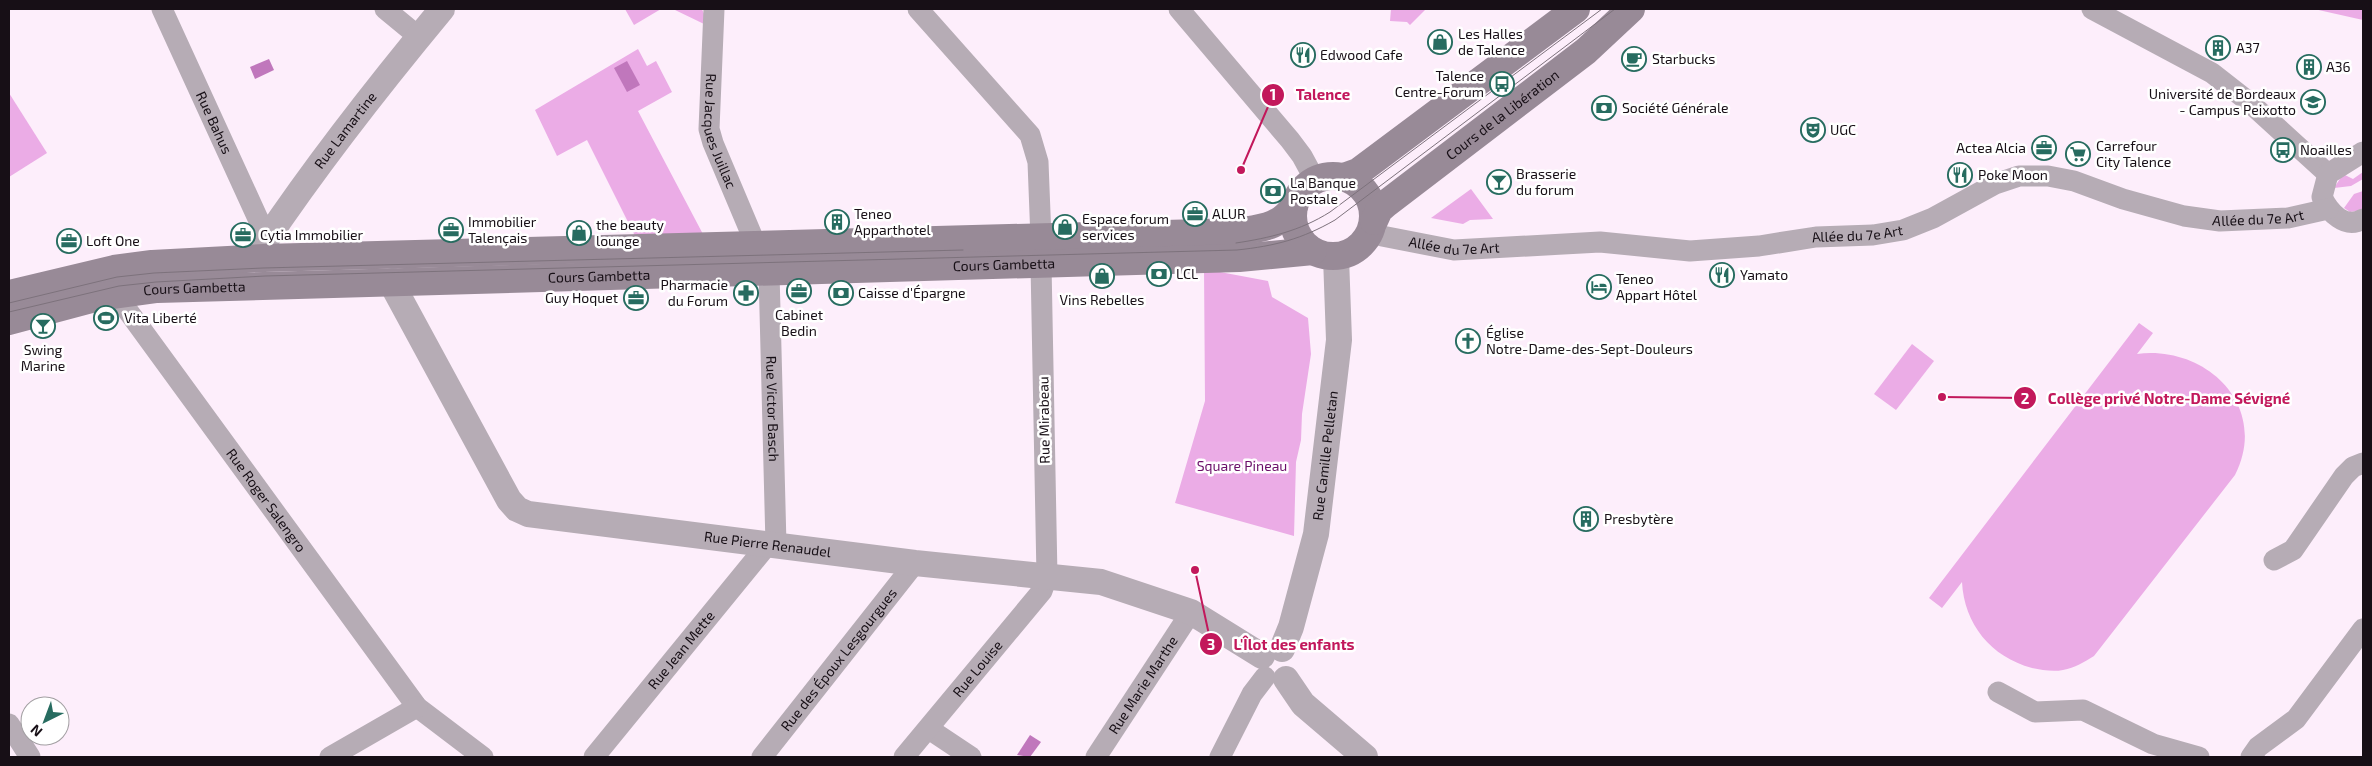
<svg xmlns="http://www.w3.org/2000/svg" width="2372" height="766" font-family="'Exo 2',sans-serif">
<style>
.green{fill:#ebace6}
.water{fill:#c077bc}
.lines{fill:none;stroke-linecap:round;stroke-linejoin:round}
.minor{stroke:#b6acb5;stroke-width:21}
.tertiary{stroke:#b6acb5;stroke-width:26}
.secondary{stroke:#988a97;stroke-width:28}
.tram{stroke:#7d727c;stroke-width:1}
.labels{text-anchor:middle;stroke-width:5;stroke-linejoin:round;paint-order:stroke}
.poi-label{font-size:14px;fill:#170f16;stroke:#fff;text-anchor:start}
.street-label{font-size:14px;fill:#170f16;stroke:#fff}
.park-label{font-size:14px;fill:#6a0e68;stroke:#fff}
.leader{fill:none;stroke:#c2185b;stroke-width:2}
.callout-dot{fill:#c2185b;stroke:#fff;stroke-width:2}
.mark-label{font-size:15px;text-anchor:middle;font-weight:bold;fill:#fff}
.callout-label{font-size:15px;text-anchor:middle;font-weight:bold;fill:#c2185b;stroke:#fff;stroke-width:5;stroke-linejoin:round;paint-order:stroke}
</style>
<rect width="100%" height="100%" fill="#fdeefb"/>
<!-- green -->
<g class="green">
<polygon points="625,9 661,9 634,25"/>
<polygon points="673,9 702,9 704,14 704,24"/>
<polygon points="1391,9 1426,9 1410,25 1407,22 1390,21"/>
<polygon points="2314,9 2363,9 2363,20"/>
<polygon points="638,49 647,66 656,61 672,92 638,111 705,238 637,240 587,140 557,156 535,110"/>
<polygon points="9,93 47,153 9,177"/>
<polygon points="2363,172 2363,179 2351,186 2334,188 2343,174 2353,179"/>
<polygon points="1471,189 1493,219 1470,220 1463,224 1431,218"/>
<polygon points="2363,191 2363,210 2350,212 2344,208 2354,194"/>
<polygon points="1204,269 1268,281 1272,297 1308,318 1311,354 1302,414 1301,440 1296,462 1294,536 1175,503 1205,401"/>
<path d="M2139,323l14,10 -16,21c69,-9 133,52 98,121l-141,181c-10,6 -19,12 -31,14 -10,2 -21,0 -31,-2 -41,-11 -68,-44 -70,-86l-20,26 -13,-10z"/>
<polygon points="1912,344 1934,361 1896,410 1874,394"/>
</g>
<!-- water -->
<g class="water">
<polygon points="269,59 274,70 255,79 250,67"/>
<polygon points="627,61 640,85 627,92 614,68"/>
<polygon points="1030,735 1041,742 1030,757 1017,755"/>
</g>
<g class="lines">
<!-- minor -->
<g class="minor">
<path id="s1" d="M162,9l97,212 13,10"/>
<polyline points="385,9 419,37"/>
<path id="s2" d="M714,9l-5,120 4,14 40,95 16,34 7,273"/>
<polyline points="918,9 1030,135 1038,162 1041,239"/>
<polyline points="1179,9 1290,140 1302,156 1315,180"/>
<polyline points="2092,9 2212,73 2249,102 2328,174"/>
<path d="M2363,152l-35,22 -6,23c7,15 23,33 41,22"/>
<path id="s3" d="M1371,232l11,4 72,14 146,-8 90,9 69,-5 57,-9 57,-2 30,-5 30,-12 62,-34 24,-8h29l26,5 49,18 61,17 36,5 68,-3 40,-9"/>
<path id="s4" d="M119,293l1,6 8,12 289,396 66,50"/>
<polyline points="2274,560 2293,550 2344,476 2353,467 2363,463"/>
<polyline points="1998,692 2035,712 2083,710 2153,744 2199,757"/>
<polyline points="9,724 30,757"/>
<polyline points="929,729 971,757"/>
<polyline points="330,757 417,707"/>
<path id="s5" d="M594,757l174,-213"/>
<path id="s6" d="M762,757l153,-194"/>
<path id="s7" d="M904,757l138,-166 5,-14 -6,-313"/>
<path id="s8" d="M1096,757l95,-145"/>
<polyline points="1220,757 1252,694 1265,677"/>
<polyline points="2251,757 2258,747 2296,719 2363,629"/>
</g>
<!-- tertiary -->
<g class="tertiary">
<path id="s9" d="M264,258v-15c55,-82 115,-158 178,-234"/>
<path id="s10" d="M393,281v5l116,214 8,9 11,5 387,49 186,19 90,30 71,44"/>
<path id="s11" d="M1282,649l9,-22 25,-93 23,-194 -3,-83"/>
<polyline points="1286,679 1303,704 1365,757"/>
</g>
<!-- secondary -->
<g class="secondary">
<circle cx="1333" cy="216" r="40"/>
<polyline points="1344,177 1358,172 1576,9"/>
<path id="s12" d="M1374,221l5,-11 8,-7 199,-152 45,-42"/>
<path d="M9,294l105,-25 38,-5 112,-6 974,-26c22,-4 43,-5 56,-26"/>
<path id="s13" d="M9,321l90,-24 58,-8 1082,-31 74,-7"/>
</g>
<!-- tram -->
<g class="tram">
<path d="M1236,243c33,-5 64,-12 94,-31l272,-203"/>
<polyline points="9,303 117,277 154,273 263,268 963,250"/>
<path d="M9,312l110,-26 37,-4 109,-6 972,-26c38,-4 65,-11 98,-30l280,-211"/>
</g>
</g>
<!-- icons -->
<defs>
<symbol id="shop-ring" viewBox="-11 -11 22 22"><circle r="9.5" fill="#fff" stroke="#276c60" stroke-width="1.5"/><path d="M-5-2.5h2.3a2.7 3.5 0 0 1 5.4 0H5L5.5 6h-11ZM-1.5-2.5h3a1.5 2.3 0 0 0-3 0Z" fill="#276c60"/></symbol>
<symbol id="building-ring" viewBox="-11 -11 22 22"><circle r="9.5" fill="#fff" stroke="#276c60" stroke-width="1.5"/><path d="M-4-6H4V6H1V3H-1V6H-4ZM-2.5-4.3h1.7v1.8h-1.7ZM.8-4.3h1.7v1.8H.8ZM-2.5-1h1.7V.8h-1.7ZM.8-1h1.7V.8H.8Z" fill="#276c60"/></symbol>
<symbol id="restaurant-ring" viewBox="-11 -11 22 22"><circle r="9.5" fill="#fff" stroke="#276c60" stroke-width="1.5"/><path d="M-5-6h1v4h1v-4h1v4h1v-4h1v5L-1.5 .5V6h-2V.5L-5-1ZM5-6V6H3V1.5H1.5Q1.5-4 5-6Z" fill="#276c60"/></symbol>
<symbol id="cafe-ring" viewBox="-11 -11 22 22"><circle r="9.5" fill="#fff" stroke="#276c60" stroke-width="1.5"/><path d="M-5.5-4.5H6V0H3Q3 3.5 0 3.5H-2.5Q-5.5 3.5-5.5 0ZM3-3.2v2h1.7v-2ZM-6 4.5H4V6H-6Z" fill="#276c60"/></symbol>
<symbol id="bus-ring" viewBox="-11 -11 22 22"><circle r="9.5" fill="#fff" stroke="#276c60" stroke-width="1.5"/><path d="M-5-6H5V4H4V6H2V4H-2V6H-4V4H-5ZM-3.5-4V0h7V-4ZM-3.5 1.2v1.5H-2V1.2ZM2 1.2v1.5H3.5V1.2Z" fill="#276c60"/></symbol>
<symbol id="university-ring" viewBox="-11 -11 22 22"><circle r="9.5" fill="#fff" stroke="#276c60" stroke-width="1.5"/><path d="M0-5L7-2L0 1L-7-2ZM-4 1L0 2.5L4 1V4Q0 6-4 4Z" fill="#276c60"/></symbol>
<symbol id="bank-ring" viewBox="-11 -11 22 22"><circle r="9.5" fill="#fff" stroke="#276c60" stroke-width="1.5"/><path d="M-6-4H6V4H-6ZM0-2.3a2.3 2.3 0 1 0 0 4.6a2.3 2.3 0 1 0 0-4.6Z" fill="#276c60"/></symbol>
<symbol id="theatre-ring" viewBox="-11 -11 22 22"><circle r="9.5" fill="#fff" stroke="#276c60" stroke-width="1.5"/><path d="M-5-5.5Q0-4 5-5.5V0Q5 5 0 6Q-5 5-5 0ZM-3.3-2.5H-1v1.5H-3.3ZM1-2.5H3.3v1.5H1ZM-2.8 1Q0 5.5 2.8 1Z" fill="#276c60"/></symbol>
<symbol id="office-ring" viewBox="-11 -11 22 22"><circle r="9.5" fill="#fff" stroke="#276c60" stroke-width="1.5"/><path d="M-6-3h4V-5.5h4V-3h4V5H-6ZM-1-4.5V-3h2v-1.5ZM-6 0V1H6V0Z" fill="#276c60"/></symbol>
<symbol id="supermarket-ring" viewBox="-11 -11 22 22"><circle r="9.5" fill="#fff" stroke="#276c60" stroke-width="1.5"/><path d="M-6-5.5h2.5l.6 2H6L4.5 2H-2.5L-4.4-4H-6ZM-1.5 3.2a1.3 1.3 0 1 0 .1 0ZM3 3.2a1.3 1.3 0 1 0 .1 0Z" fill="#276c60"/></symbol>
<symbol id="bar-ring" viewBox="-11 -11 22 22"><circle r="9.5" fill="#fff" stroke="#276c60" stroke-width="1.5"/><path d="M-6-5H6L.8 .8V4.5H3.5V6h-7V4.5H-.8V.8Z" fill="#276c60"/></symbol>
<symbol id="hotel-ring" viewBox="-11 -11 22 22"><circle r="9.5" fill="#fff" stroke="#276c60" stroke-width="1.5"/><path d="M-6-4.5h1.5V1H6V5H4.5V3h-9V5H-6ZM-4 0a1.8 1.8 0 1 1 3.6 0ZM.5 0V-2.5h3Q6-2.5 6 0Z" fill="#276c60"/></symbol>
<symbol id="pharmacy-ring" viewBox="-11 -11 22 22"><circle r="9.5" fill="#fff" stroke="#276c60" stroke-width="1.5"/><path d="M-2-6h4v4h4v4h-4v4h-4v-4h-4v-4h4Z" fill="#276c60"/></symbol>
<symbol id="stadium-ring" viewBox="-11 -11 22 22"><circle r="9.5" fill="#fff" stroke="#276c60" stroke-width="1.5"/><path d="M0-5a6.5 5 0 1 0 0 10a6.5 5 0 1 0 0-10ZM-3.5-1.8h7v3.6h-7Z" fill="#276c60"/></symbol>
<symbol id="church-ring" viewBox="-11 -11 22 22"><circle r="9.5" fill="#fff" stroke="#276c60" stroke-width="1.5"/><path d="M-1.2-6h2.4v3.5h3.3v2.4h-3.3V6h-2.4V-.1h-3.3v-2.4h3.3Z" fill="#276c60"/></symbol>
</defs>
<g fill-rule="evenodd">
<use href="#shop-ring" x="1426" y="28" width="28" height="28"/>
<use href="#building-ring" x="2204" y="34" width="28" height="28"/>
<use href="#restaurant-ring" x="1289" y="41" width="28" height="28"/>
<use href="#cafe-ring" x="1620" y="45" width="28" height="28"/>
<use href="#building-ring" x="2295" y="53" width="28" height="28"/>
<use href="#bus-ring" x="1488" y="70" width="28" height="28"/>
<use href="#university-ring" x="2299" y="88" width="28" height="28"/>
<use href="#bank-ring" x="1590" y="94" width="28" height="28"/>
<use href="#theatre-ring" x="1799" y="116" width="28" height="28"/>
<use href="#office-ring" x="2030" y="134" width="28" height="28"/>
<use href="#bus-ring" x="2269" y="136" width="28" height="28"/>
<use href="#supermarket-ring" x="2064" y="140" width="28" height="28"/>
<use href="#restaurant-ring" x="1946" y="161" width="28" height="28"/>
<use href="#bar-ring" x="1485" y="168" width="28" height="28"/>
<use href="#bank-ring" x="1259" y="177" width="28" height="28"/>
<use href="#office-ring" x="1181" y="200" width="28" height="28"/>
<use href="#building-ring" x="823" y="208" width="28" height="28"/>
<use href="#shop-ring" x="1051" y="213" width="28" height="28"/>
<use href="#office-ring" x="437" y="216" width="28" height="28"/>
<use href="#shop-ring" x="565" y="219" width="28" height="28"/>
<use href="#office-ring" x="229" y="221" width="28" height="28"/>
<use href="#office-ring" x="55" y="227" width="28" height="28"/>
<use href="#bank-ring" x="1145" y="260" width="28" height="28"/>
<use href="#restaurant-ring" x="1708" y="261" width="28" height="28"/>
<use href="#shop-ring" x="1088" y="262" width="28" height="28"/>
<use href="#hotel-ring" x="1585" y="273" width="28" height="28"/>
<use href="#office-ring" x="785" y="277" width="28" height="28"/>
<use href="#pharmacy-ring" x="732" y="279" width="28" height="28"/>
<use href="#bank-ring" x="827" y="279" width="28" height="28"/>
<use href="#office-ring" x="622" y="284" width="28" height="28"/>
<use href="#stadium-ring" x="92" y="304" width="28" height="28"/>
<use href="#bar-ring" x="29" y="312" width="28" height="28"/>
<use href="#church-ring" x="1454" y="327" width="28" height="28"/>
<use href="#building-ring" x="1572" y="505" width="28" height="28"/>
</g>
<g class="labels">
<!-- poi labels -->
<g class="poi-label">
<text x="1458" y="39">Les Halles<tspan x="1458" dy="16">de Talence</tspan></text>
<text x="2236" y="53">A37</text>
<text x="1320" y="60">Edwood Cafe</text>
<text x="1652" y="64">Starbucks</text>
<text x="2326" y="72">A36</text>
<text x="1484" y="81" text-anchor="end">Talence<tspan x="1484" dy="16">Centre-Forum</tspan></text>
<text x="2296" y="99" text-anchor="end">Université de Bordeaux<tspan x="2296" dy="16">- Campus Peixotto</tspan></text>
<text x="1622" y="113">Société Générale</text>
<text x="1830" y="135">UGC</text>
<text x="2096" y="151">Carrefour<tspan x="2096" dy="16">City Talence</tspan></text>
<text x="2026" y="153" text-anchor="end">Actea Alcia</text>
<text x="2300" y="155">Noailles</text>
<text x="1516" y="179">Brasserie<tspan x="1516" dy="16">du forum</tspan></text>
<text x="1978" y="180">Poke Moon</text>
<text x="1290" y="188">La Banque<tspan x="1290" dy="16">Postale</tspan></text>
<text x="854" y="219">Teneo<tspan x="854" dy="16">Apparthotel</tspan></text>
<text x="1212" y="219">ALUR</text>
<text x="1082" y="224">Espace forum<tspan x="1082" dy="16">services</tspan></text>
<text x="468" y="227">Immobilier<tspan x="468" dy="16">Talençais</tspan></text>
<text x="596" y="230">the beauty<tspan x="596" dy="16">lounge</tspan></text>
<text x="260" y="240">Cytia Immobilier</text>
<text x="86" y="246">Loft One</text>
<text x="1176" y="279">LCL</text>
<text x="1740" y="280">Yamato</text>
<text x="1616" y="284">Teneo<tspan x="1616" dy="16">Appart Hôtel</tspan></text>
<text x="728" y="290" text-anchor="end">Pharmacie<tspan x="728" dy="16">du Forum</tspan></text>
<text x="858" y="298">Caisse d'Épargne</text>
<text x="618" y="303" text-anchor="end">Guy Hoquet</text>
<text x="1102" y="305" text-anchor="middle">Vins Rebelles</text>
<text x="799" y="320" text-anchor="middle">Cabinet<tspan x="799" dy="16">Bedin</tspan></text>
<text x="124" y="323">Vita Liberté</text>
<text x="1486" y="338">Église<tspan x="1486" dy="16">Notre-Dame-des-Sept-Douleurs</tspan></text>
<text x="43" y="355" text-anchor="middle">Swing<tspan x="43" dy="16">Marine</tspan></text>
<text x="1604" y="524">Presbytère</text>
</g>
<!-- street labels -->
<g class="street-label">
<text dy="5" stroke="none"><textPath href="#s12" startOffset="168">Cours de la Libération</textPath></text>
<text dy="5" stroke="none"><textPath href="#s1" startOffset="125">Rue Bahus</textPath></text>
<text dy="5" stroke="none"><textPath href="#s9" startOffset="154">Rue Lamartine</textPath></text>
<text dy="5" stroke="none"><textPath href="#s2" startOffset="124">Rue Jacques Juillac</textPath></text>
<text dy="5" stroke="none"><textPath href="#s3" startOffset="910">Allée du 7e Art</textPath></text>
<text dy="5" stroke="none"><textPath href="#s3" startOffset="490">Allée du 7e Art</textPath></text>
<text dy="5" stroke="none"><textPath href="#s3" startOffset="85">Allée du 7e Art</textPath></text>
<text dy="5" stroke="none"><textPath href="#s13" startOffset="999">Cours Gambetta</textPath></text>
<text dy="5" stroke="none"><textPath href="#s13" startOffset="594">Cours Gambetta</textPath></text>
<text dy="5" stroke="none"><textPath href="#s13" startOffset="189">Cours Gambetta</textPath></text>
<text dy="5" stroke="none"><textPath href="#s2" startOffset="412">Rue Victor Basch</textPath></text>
<text transform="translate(1044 420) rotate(-91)" y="5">Rue Mirabeau</text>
<text dy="5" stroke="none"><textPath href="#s11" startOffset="199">Rue Camille Pelletan</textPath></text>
<text dy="5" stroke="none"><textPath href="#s4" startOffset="255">Rue Roger Salengro</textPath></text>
<text dy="5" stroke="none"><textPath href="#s10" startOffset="514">Rue Pierre Renaudel</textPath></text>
<text dy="5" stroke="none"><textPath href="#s5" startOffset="138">Rue Jean Mette</textPath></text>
<text dy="5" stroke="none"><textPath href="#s6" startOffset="124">Rue des Époux Lesgourgues</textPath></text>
<text dy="5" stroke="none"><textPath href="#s7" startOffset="115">Rue Louise</textPath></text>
<text dy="5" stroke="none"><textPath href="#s8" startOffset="86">Rue Marie Marthe</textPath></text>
</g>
<!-- park labels -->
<g class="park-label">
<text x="1242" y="471">Square Pineau</text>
</g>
</g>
<!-- callouts -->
<path class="leader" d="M1241 170L1273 95M1942 397L2025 398M1195 570L1211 644"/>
<g class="callout-dot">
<circle cx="1241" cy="170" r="5"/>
<circle cx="1942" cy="397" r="5"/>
<circle cx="1195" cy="570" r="5"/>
<circle cx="1273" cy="95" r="12"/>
<circle cx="2025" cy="398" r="12"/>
<circle cx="1211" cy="644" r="12"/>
</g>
<g class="mark-label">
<text x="1273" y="100">1</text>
<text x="2025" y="404">2</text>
<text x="1211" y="650">3</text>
</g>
<g class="callout-label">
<text x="1323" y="100">Talence</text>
<text x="2169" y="404">Collège privé Notre-Dame Sévigné</text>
<text x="1294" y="650">L'Îlot des enfants</text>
</g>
<!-- border -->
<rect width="2372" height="766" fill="none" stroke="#170f16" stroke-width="20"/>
<!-- north arrow -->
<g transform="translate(45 721) rotate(222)"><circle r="24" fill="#ffffff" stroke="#a29fa2"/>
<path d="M0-4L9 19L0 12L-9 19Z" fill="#276c60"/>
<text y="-8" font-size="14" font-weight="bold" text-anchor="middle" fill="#170f16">N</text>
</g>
</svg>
